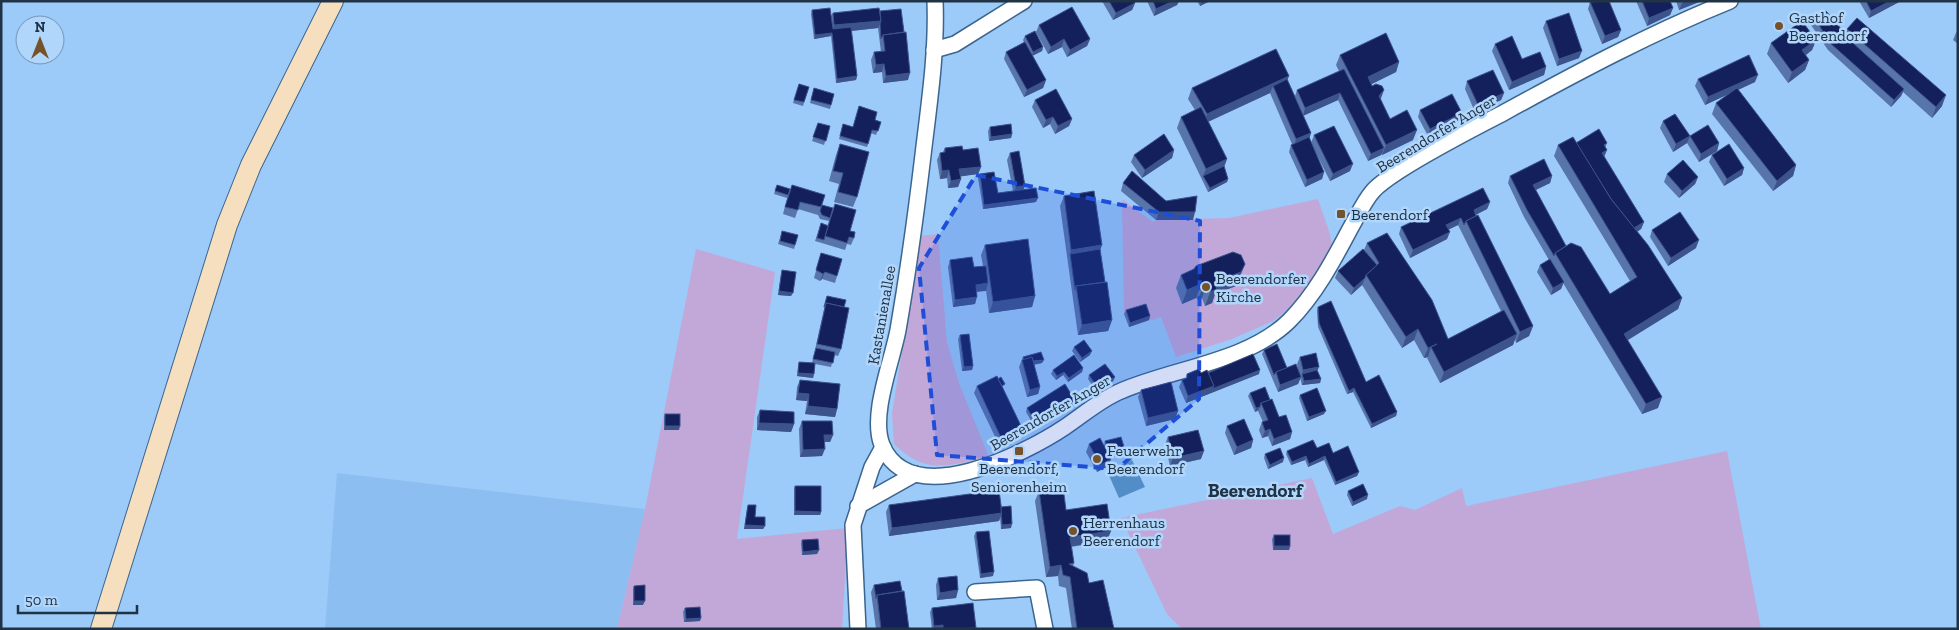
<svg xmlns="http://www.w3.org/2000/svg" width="1959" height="630" font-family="'Zilla Slab',serif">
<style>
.built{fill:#8cbef2}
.green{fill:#c2a8d8}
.water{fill:#528dc8}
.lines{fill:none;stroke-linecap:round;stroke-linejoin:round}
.street-casing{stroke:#3b658f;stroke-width:18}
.secondary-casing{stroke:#3b658f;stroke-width:22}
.street{stroke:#fff;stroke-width:15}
.secondary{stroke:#f6dfbe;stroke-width:20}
.wall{fill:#5875aa}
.shaded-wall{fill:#3d538b}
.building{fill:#14205c;stroke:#3d538b}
.marked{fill:#1d4ed8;fill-opacity:0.2;stroke:#1d4ed8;stroke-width:4;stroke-dasharray:10 6;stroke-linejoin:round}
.poi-dot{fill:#75532a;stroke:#b1d6fc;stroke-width:2}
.labels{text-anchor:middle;stroke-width:5;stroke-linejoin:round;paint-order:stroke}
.poi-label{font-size:16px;fill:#203345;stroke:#b1d6fc;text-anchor:start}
.street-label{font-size:16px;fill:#203345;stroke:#b1d6fc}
.quarter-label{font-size:19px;font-weight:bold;fill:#203345;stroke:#b1d6fc}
</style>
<rect width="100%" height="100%" fill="#9ccaf9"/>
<!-- built -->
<polygon class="built" points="337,473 645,509 617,629 325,629"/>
<!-- green -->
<g class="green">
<polygon points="1122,199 1153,222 1156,220 1229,218 1318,199 1330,234 1332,247 1322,267 1292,306 1273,321 1232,339 1176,357 1161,317 1129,327 1124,314"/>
<path d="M938,234l9,108 12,41 30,74c-41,8 -62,19 -95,-13l-2,-30 28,-178z"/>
<polygon points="696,249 775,272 737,539 848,528 842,629 617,629 645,509"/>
<polygon points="1727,451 1761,629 1182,629 1167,614 1121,518 1312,478 1333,534 1400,506 1415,510 1462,488 1466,506"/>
</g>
<!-- water -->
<polygon class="water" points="1132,460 1145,487 1119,498 1107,471"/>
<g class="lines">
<defs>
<g id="street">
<path d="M935,1c2,52 -6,103 -12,154 -7,59 -15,117 -25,175 -6,32 -28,85 -16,115 28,68 144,8 183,-18 18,-12 36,-28 56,-36 53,-23 126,-29 168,-70 26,-26 44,-60 61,-92 7,-12 14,-28 23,-38 7,-8 20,-16 29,-22 33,-21 69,-39 103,-57 73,-40 148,-80 225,-111"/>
<polyline points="934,50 955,44 1024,1"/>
<polyline points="858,506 915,474"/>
<polyline points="975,592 1037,588 1045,629"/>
<polyline points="858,629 853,525 872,467 883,447"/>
</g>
<polyline id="secondary" points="101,629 227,225 251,165 333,1"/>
</defs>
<!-- street casing -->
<use href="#street" class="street-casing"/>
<!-- secondary casing -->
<use href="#secondary" class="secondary-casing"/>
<!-- street -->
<use href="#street" class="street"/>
<!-- secondary -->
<use href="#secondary" class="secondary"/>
</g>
<!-- wall -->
<g class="wall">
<polygon points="1102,1 1134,1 1135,3 1132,10 1113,20"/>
<polygon points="1147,1 1179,1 1177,5 1154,16"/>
<polygon points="1197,1 1210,1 1200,6"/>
<polygon points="1636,1 1670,1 1673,8 1670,15 1647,26"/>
<polygon points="1676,1 1700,1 1699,2 1679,10"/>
<polygon points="1859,1 1901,1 1869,18"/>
<polygon points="1590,2 1621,30 1618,37 1602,44 1588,9"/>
<polygon points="812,10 831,16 833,13 880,11 908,80 883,83 882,72 873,73 871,60 874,52 881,52 878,28 851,31 857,76 856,80 836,83 831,36 814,39 811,14"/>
<polygon points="1814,17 1845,34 1847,29 1942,106 1932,118 1903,92 1901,96 1891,107 1828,50 1811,25"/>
<polygon points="1546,21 1579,58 1557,66 1543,28"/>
<polygon points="1039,25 1090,39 1087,46 1067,57 1062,47 1048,54 1036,32"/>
<polygon points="1958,30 1958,44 1953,40 1956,33"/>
<polygon points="1025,36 1043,47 1042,51 1032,56 1046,80 1043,88 1024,97 1004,59 1006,52 1024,42 1023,40"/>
<polygon points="1816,40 1812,50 1806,55 1809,60 1805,70 1788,83 1767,54 1771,43"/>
<polygon points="1495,44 1522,59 1546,67 1544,75 1509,90 1492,51"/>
<polygon points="1340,55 1399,62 1396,72 1371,84 1381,100 1390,119 1413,140 1382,155 1381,154 1381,155 1368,161 1338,100 1303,115 1311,133 1309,138 1324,172 1322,179 1305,187 1289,152 1291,145 1292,144 1270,93 1208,122 1227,159 1224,166 1228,179 1227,182 1208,192 1177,128 1181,117 1195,110 1188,99 1192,88 1289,76 1287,79 1295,96 1297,90 1339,71 1336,65"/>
<polygon points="1698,79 1755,82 1738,90 1796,165 1793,176 1773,191 1712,114 1716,103 1728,94 1705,105 1695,86"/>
<polygon points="1467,81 1504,93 1501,100 1475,112 1465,89"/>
<polygon points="799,84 809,87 803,106 793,103"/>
<polygon points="814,88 834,94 830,109 810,103"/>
<polygon points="1035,100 1072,119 1069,126 1055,134 1050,124 1043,128 1032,107"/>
<polygon points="1420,110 1459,120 1428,136 1418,117"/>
<polygon points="875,120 881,122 876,135 871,133 867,147 839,139 843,124 853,127"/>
<polygon points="1663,121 1690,136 1719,143 1717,151 1699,162 1687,143 1673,152 1660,128"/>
<polygon points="818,123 830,126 824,145 812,141"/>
<polygon points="990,127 1012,134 1011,138 989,141 988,131"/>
<polygon points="1314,135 1350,171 1330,181 1311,143"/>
<polygon points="1576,143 1607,143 1605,148 1607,150 1604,156 1644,222 1641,229 1637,232 1682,298 1678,309 1627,340 1658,408 1642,414 1563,283 1561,289 1551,295 1537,272 1540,265 1549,260 1524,217 1508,183 1510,176 1552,176 1550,183 1536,190 1566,246 1610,294 1630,281 1554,156 1558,145"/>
<polygon points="840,144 857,197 853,207 834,202 839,184 829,181 836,155"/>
<polygon points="945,148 963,150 981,167 978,174 960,176 961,179 958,187 948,188 947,178 940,179 937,160 940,153 943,152"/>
<polygon points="1174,150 1172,158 1142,178 1131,162 1134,155"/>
<polygon points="1010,153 1023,190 1036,202 983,209 978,178 980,174 998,193 1013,191 1007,160"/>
<polygon points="1712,155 1744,168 1742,175 1724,186 1709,162"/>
<polygon points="1667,174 1698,177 1695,184 1679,198 1664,182"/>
<polygon points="1123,183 1166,201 1193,220 1156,220 1121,191"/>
<polygon points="777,185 822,205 850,231 854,238 851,245 847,244 845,250 815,241 821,223 828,225 829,221 820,219 818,215 798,209 795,218 783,214 788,195 787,198 774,194"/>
<polygon points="1064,196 1102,245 1100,249 1105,282 1112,320 1108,331 1078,335 1060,206"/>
<polygon points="1490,202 1487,209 1476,215 1533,326 1529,336 1516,343 1515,339 1513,345 1440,383 1427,358 1428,357 1424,358 1414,340 1402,348 1362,285 1351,295 1335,278 1338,271 1364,250 1367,243 1448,339 1501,311 1458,225 1448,230 1447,239 1410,258 1399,234 1401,227"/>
<polygon points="1652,230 1696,248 1668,266 1650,237"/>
<polygon points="781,235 798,235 794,249 778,244"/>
<polygon points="985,245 1035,296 1032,307 989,313 986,290 977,292 975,304 953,307 948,267 950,260 974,267 983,266 981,255"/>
<polygon points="821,253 837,276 835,283 822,279 820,281 814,278"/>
<polygon points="1245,264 1236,286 1215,294 1212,303 1205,306 1202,298 1198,300 1196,298 1182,304 1176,288 1181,275"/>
<polygon points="782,270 791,296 778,295 781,274"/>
<polygon points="827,296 844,307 841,349 838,356 834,355 831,367 815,364 813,378 797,376 798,366 799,362 812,363"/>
<polygon points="1318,307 1366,382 1397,412 1396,416 1371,428 1353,392 1347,394 1318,327 1317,311"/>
<polygon points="1126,310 1150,316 1149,320 1129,327 1124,314"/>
<polygon points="960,335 973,366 972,370 962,371 958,339"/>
<polygon points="1074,347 1090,355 1080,362 1072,351"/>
<polygon points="1264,350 1287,368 1299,373 1297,364 1300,357 1321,379 1320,383 1302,385 1300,378 1298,384 1278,392 1262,354"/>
<polygon points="1023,357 1042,363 1034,365 1040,387 1038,394 1027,397 1019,367"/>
<polygon points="1083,368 1082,372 1068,382 1063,375 1056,380 1051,374 1053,370"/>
<polygon points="1201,373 1208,373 1259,374 1186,403 1179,387 1182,380 1186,378 1187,374"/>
<polygon points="1089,375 1115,377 1113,381 1097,392 1088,379"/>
<polygon points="800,380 837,409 835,417 805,414 807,401 796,400 797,387"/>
<polygon points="977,386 1003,388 1020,437 1000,447 974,393"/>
<polygon points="1141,390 1178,411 1175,419 1146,426 1138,397"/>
<polygon points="1250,393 1270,400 1279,417 1292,432 1290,439 1272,446 1268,436 1262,438 1259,430 1262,422 1263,422 1258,411 1255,412 1248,396"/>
<polygon points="1300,395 1324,414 1307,421 1299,398"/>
<polygon points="1076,402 1075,405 1036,429 1026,412 1027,408"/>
<polygon points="760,410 794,424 791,432 757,430 757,417"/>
<polygon points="665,414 679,430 664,430 664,418"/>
<polygon points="802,421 833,435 830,442 824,442 822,456 800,457 799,429"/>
<polygon points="1227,426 1253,440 1251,448 1234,455 1225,433"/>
<polygon points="1168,437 1201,459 1170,466 1165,444"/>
<polygon points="1105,441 1124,454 1110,458 1111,459 1108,466 1097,472 1086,452 1089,444 1104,445"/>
<polygon points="1317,448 1333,453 1359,472 1357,476 1335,485 1324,460 1308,467 1305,460 1291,465 1286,454 1287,451"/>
<polygon points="1265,454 1283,462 1268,469 1264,458"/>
<polygon points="795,486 821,512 820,515 794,515 794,489"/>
<polygon points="1039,491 1107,541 1071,547 1074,563 1073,566 1089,583 1114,629 1072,629 1066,588 1059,586 1058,576 1046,577 1035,501"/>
<polygon points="1348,491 1367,499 1352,506 1347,495"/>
<polygon points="748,505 755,517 765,526 763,529 744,529 747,509"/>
<polygon points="889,505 1001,508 1011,528 1001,529 1000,517 999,521 889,536 886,512"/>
<polygon points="976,532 993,576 980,578 974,536"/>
<polygon points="1274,535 1290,546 1289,550 1273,550 1272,539"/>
<polygon points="802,540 819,550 817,554 802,555 801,544"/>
<polygon points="938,578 958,590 956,598 937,600 936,585"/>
<polygon points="874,585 909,629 876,629 871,592"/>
<polygon points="634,586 643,605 633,605 633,589"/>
<polygon points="685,608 701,618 700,621 684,622 683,612"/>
<polygon points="932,608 976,628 976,629 932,629 930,612"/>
</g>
<!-- shaded-wall -->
<g class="shaded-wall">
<polygon points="1173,1 1179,1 1177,5 1154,16 1156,9"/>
<polygon points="1201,1 1210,1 1200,6"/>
<polygon points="1685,1 1700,1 1699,2 1679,10 1682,3"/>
<polygon points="1890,1 1901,1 1869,18 1871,11"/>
<polygon points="1135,3 1132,10 1113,20 1116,13"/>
<polygon points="1673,8 1670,15 1647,26 1649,18"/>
<polygon points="881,21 878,28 832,33 834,25"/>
<polygon points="1621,30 1618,37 1602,44 1605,36"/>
<polygon points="832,33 831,36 814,39 815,35"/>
<polygon points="1064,39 1062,47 1048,54 1051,47"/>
<polygon points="1090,39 1087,46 1067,57 1070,50"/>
<polygon points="1816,40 1812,50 1798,61 1802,50"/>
<polygon points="1043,47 1042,51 1032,56 1033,52"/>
<polygon points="1582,51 1579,58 1557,66 1559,59"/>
<polygon points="1809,60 1805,70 1788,83 1792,72"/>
<polygon points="1399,62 1396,72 1364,88 1368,77"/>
<polygon points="884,64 882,72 873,73 876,65"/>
<polygon points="1546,67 1544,75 1509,90 1512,82"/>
<polygon points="910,73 908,80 883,83 886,76"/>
<polygon points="1758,75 1755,82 1705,105 1708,97"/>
<polygon points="857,76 856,80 836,83 837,79"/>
<polygon points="1289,76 1285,86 1273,86 1270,93 1203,124 1207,114"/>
<polygon points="1046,80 1043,88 1024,97 1027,90"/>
<polygon points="1904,89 1901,96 1891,107 1894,100"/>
<polygon points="1384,90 1380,101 1379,96"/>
<polygon points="1340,93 1338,100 1303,116 1305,108"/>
<polygon points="1504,93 1501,100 1475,112 1478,105"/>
<polygon points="1946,95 1942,106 1932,118 1936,107"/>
<polygon points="1462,113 1459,120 1428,136 1430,129"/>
<polygon points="1053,117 1050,124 1043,128 1046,120"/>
<polygon points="1072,119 1069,126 1055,134 1058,126"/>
<polygon points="1417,130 1413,140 1382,155 1386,145"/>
<polygon points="1311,133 1309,140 1294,147 1296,139"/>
<polygon points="1012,134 1011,138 989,141 991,137"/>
<polygon points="1690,136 1687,143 1673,152 1676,144"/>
<polygon points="1719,143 1717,151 1699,162 1701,154"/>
<polygon points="1384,148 1381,155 1368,161 1371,154"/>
<polygon points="1174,150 1172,158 1142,178 1145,170"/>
<polygon points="1607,150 1604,157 1602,153"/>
<polygon points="1227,159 1223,170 1203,176 1206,169"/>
<polygon points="1353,164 1350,171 1330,181 1333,174"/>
<polygon points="1796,165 1793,176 1773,191 1777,181"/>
<polygon points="981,167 978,174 957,177 959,169"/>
<polygon points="1744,168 1742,175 1724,186 1727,179"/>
<polygon points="949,170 947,178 940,179 942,171"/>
<polygon points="1324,172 1322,179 1305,187 1307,180"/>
<polygon points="1552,176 1550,183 1531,192 1533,185"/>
<polygon points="1698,177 1695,184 1679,198 1682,191"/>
<polygon points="961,179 958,187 948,188 951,181"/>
<polygon points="1228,179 1227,182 1208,192 1210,188"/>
<polygon points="1025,186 1022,193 1013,194 1016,187"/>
<polygon points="1038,198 1036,202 983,209 984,205"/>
<polygon points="1490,202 1487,209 1471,217 1474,210"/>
<polygon points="1159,212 1195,212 1193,220 1156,220"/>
<polygon points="1461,218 1458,225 1443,232 1446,225"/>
<polygon points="1644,222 1641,229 1629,237 1631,229"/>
<polygon points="1450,232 1447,239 1410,258 1413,250"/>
<polygon points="1699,240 1696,248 1668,266 1671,258"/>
<polygon points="1102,245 1098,256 1070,254 1071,250"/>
<polygon points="1245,264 1236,286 1215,294 1212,303 1205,306 1214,282"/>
<polygon points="825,272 822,279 820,281 823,274"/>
<polygon points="1365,278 1362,285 1351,295 1354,288"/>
<polygon points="1564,282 1561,289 1551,295 1553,288"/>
<polygon points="988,283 986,291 973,292 976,285"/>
<polygon points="1201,284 1196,298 1182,304 1187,290"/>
<polygon points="1207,285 1202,298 1198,300 1203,286"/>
<polygon points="779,291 793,293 791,296 778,295"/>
<polygon points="1035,296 1032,307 989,313 993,302"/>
<polygon points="977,297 975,304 953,307 955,300"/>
<polygon points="1682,298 1678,309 1620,345 1624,334"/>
<polygon points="1150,316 1149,320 1129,327 1130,323"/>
<polygon points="1112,320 1108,331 1078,335 1082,325"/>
<polygon points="1533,326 1529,336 1516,343 1520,332"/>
<polygon points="1418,329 1414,340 1402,348 1406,337"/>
<polygon points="1517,334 1513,345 1440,383 1444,372"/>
<polygon points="1437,344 1431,347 1428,357 1424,358 1428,348"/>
<polygon points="1092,351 1090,355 1080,362 1082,358"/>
<polygon points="1044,360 1042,363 1023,366 1024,363"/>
<polygon points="973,366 972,370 962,371 964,367"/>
<polygon points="1319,367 1316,374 1302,374 1303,370"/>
<polygon points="1083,368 1082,372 1068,382 1069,378"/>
<polygon points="1260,370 1259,374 1186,403 1188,396 1214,386"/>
<polygon points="1064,372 1063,375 1056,380 1057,376"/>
<polygon points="798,373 814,374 813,378 797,376"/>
<polygon points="1115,377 1113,381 1097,392 1098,388"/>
<polygon points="1301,377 1298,384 1278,392 1280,385"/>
<polygon points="1321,379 1320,383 1302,385 1304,381"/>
<polygon points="1040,387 1038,394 1027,397 1030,390"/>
<polygon points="1354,388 1353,392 1347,394 1349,391"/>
<polygon points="798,393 809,394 807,401 796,400"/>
<polygon points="1662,397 1658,408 1642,414 1646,404"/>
<polygon points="1076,402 1075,405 1036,429 1038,426"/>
<polygon points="808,406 837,409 835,417 805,414"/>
<polygon points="1260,407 1258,410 1255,412 1256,408"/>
<polygon points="1178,411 1175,419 1146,426 1148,418"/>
<polygon points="1326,411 1324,414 1307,421 1309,417"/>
<polygon points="1397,412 1396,416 1371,428 1372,424"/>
<polygon points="759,423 794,424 791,432 757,430"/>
<polygon points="665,426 680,426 679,430 664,430"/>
<polygon points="1270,429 1268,436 1262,438 1265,431"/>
<polygon points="1023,430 1020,437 1000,447 1002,440"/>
<polygon points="1292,432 1290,439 1272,446 1274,439"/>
<polygon points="824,435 833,435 830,442 822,442"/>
<polygon points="1253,440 1251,448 1234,455 1237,447"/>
<polygon points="825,449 822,456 800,457 803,450"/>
<polygon points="1125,450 1124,454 1107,458 1109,455"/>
<polygon points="1204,451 1201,459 1170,466 1173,458"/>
<polygon points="1306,456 1305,460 1291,465 1292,462"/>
<polygon points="1325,456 1324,460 1308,467 1309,464"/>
<polygon points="1284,458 1283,462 1268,469 1270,465"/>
<polygon points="1111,459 1108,466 1097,472 1100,465"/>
<polygon points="1359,472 1357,476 1335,485 1336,482"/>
<polygon points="1368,495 1367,499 1352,506 1353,502"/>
<polygon points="795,511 821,512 820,515 794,515"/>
<polygon points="1002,513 999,521 889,536 892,528"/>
<polygon points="1012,524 1011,528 1001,529 1002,525"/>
<polygon points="745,525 765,526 763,529 744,529"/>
<polygon points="1111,531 1107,541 1066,547 1070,537"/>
<polygon points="1274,546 1290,546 1289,550 1273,550"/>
<polygon points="819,550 817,554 802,555 803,552"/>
<polygon points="1061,565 1058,576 1046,577 1050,567"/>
<polygon points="994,572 993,576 980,578 981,574"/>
<polygon points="958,590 956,598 937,600 940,593"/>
<polygon points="634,601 645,601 643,605 633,605"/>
<polygon points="701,618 700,621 684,622 686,619"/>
<polygon points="943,625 942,628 933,629 934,626"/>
</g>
<!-- building -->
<g class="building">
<polygon points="1109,1 1134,1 1135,3 1116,13"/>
<polygon points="1153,1 1173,1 1156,9"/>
<polygon points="1609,1 1621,30 1605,36 1590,2"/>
<polygon points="1642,1 1670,1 1673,8 1649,18"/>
<polygon points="1866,1 1890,1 1871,11"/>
<polygon points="1072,7 1090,39 1070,50 1064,39 1051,47 1039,25"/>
<polygon points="830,8 833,29 851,27 857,76 837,79 832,33 815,35 812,10"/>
<polygon points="879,8 881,21 834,25 833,13"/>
<polygon points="901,9 904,32 883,35 881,39 880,24 881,21 880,11"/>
<polygon points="1826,11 1854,44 1904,89 1894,100 1830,43 1814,17"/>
<polygon points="1569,13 1582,51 1559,59 1546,21"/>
<polygon points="1857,18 1946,95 1936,107 1847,29"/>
<polygon points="1802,21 1816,40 1802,50 1809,60 1792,72 1771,43"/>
<polygon points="1035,31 1043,47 1033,52 1025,36"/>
<polygon points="906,32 910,73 886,76 884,64 876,65 874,52 885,51 883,35"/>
<polygon points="1386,33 1399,62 1368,77 1372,86 1376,84 1382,86 1384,90 1379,96 1390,119 1407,110 1417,130 1386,145 1340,55"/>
<polygon points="1512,36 1522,59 1540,52 1546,67 1512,82 1495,44"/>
<polygon points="1025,42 1046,80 1027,90 1006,52"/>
<polygon points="1276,49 1289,76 1207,114 1192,88"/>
<polygon points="1749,55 1758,75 1708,97 1698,79"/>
<polygon points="1344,69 1384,148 1371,154 1340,93 1305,108 1297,90"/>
<polygon points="1493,70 1504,93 1478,105 1467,81"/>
<polygon points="1287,79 1311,133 1296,139 1273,86"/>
<polygon points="799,84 809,87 804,102 794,100"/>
<polygon points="814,88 834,94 831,105 811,100"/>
<polygon points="1737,88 1796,165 1777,181 1716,103"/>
<polygon points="1056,89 1072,119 1058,126 1053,117 1046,120 1035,100"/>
<polygon points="1452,94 1462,113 1430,129 1420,110"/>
<polygon points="859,106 877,112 875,120 881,122 878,131 872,130 868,144 840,136 843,124 853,127"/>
<polygon points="1201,107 1227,159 1206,169 1181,117"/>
<polygon points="1675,114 1690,136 1676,144 1663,121"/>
<polygon points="818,123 830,126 826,141 813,137"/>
<polygon points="1011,124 1012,134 991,137 990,127"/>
<polygon points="1708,125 1719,143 1701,154 1690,136"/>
<polygon points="1334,126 1353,164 1333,174 1314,135"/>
<polygon points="1599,129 1607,143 1604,145 1607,150 1602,153 1644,222 1634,228 1611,199 1576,143"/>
<polygon points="1164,134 1174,150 1145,170 1134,155"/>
<polygon points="1309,137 1324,172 1307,180 1291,145"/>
<polygon points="1573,137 1611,199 1648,245 1682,298 1624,334 1662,397 1646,404 1555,253 1571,243 1581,247 1610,294 1637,277 1558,145"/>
<polygon points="840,144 869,152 857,197 838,192 843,173 833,171"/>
<polygon points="1729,144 1744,168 1727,179 1712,155"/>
<polygon points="962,146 963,150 978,148 981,167 959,169 961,179 951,181 949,170 942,171 940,153 945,152 945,148"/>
<polygon points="1019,151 1025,186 1016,187 1010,153"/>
<polygon points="1544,159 1552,176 1533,185 1566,246 1555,253 1554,256 1527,210 1510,176"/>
<polygon points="1683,160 1698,177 1682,191 1667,174"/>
<polygon points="1224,166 1228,179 1210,188 1203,176"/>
<polygon points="1132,171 1166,201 1197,196 1195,212 1159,212 1123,183"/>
<polygon points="994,172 998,193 1036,188 1038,198 984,205 980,174"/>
<polygon points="777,185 790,189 788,195 775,191"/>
<polygon points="792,185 825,195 821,207 800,202 798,210 785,207"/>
<polygon points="1483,188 1490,202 1474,210 1476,216 1466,221 1464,225 1461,218 1446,225 1450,232 1413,250 1401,227"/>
<polygon points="1094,191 1102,245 1071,250 1064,196"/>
<polygon points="835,204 856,210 850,231 855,232 854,238 849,237 847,243 825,236"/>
<polygon points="822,205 833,208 830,218 822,215 820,211"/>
<polygon points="1680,212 1699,240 1671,258 1652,230"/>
<polygon points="1478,215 1533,326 1520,332 1466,221"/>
<polygon points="821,223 828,226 824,240 817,238"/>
<polygon points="782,231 798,235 795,245 780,241"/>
<polygon points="1387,233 1432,300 1448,339 1504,310 1517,334 1444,372 1431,347 1437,344 1428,348 1418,329 1406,337 1366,275 1379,263 1367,243"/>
<polygon points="1028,239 1035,296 993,302 985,245"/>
<polygon points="1100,249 1105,282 1076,286 1075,290 1070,254"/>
<polygon points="1363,249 1377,265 1366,275 1365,278 1354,288 1338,271"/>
<polygon points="1233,252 1241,255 1245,264 1241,272 1214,282 1217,289 1210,292 1207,285 1203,286 1201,284 1187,290 1181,275 1194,269 1196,266"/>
<polygon points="821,253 842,259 837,276 825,272 823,274 816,270"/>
<polygon points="972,257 974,267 986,266 988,283 976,285 977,297 955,300 950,260"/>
<polygon points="1550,259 1564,282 1553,288 1540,265"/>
<polygon points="782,270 796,272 793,293 779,291"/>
<polygon points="1107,282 1112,320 1082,325 1076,286"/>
<polygon points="827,296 846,300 844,307 826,303 824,307"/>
<polygon points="1331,301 1366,382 1379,375 1397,412 1372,424 1354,388 1349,391 1319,323 1318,307"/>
<polygon points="826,303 849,308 841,349 817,344"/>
<polygon points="1146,304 1150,316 1130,323 1126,310"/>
<polygon points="969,334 973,366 964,367 960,335"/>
<polygon points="1084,340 1092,351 1082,358 1074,347"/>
<polygon points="1277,344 1287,368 1276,372 1274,375 1264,350"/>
<polygon points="816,348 835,352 833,363 813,359"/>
<polygon points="1041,352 1044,360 1033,361 1032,357 1024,360 1023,357"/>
<polygon points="1316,353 1319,367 1303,370 1300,357"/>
<polygon points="1253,354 1260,370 1212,389 1214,386 1208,373"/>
<polygon points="1074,355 1083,368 1069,378 1064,372 1057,376 1053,370"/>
<polygon points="1032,357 1040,387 1030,390 1022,360"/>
<polygon points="799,362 815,363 814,374 798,373"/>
<polygon points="1105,364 1115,377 1098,388 1089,375"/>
<polygon points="1296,364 1301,377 1280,385 1276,372"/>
<polygon points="1199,369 1201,373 1207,370 1214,386 1188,396 1182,380 1187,378 1187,374"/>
<polygon points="1317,370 1321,379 1304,381 1302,374"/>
<polygon points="997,376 1023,430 1002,440 977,386"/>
<polygon points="1001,377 1005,384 1002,386 998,379"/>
<polygon points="800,380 840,384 837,409 808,406 809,394 798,393"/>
<polygon points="1171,382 1178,411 1148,418 1141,390"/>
<polygon points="1065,384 1076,402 1038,426 1027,408"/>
<polygon points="1265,387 1270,400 1261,403 1260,407 1256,408 1250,393"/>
<polygon points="1317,388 1326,411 1309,417 1300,395"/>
<polygon points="1272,399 1279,417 1286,415 1292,432 1274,439 1270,429 1265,431 1262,422 1268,420 1261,403"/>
<polygon points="760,410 794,412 794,424 759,423"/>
<rect x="665" y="414" width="15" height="12"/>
<polygon points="1244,419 1253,440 1237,447 1227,426"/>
<polygon points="802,421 832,421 833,435 824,435 825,449 803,450"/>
<polygon points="1198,430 1204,451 1173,458 1168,437"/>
<polygon points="1121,437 1125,450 1109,455 1105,441"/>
<polygon points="1100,438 1111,459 1100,465 1089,444"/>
<polygon points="1313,440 1317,448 1329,443 1333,453 1348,446 1359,472 1336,482 1325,456 1309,464 1306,456 1292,462 1287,451"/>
<polygon points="1280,448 1284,458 1270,465 1265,454"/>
<polygon points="1363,484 1368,495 1353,502 1348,491"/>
<polygon points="795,486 821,486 821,512 795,511"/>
<polygon points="1063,487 1066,510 1107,504 1111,531 1070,537 1074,563 1069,564 1087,573 1089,583 1103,580 1114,629 1077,629 1070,577 1063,575 1061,565 1050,567 1039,491"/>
<polygon points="999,490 1002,513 892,528 889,505"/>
<polygon points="748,505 756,505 755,517 765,517 765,526 745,525"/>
<polygon points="1011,506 1012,524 1002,525 1001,507"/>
<polygon points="989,531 994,572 981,574 976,532"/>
<rect x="1274" y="535" width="16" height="11"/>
<polygon points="818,539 819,550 803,552 802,540"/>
<polygon points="957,576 958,590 940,593 938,578"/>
<polygon points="900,581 902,591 877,595 876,599 874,585"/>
<polygon points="645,585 645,601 634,601 634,586"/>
<polygon points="904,591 909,629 881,629 877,595"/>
<polygon points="973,603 976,628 943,629 943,625 934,626 932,608"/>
<polygon points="700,607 701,618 686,619 685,608"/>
</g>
<!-- marked area -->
<path class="marked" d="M976,175l224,46 -1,178 -82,70 -180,-14 -18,-187z"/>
<!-- markers -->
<g class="poi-dot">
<circle cx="1779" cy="26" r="5"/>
<rect x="1336" y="209" width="10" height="10" rx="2.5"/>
<circle cx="1206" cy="287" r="5"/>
<rect x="1014" y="446" width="10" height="10" rx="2.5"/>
<circle cx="1097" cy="459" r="5"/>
<circle cx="1073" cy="531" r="5"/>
</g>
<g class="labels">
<!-- poi labels -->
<g class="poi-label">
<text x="1789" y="23">Gasthof<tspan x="1789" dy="18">Beerendorf</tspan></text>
<text x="1351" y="220">Beerendorf</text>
<text x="1216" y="284">Beerendorfer<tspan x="1216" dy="18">Kirche</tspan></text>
<text x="1107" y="456">Feuerwehr<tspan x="1107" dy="18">Beerendorf</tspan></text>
<text x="1019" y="474" text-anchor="middle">Beerendorf,<tspan x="1019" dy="18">Seniorenheim</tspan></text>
<text x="1083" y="528">Herrenhaus<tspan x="1083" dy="18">Beerendorf</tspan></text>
</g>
<!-- street labels -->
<g class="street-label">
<text transform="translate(1436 133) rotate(-31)" y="6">Beerendorfer Anger</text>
<text transform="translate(881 315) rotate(-80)" y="6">Kastanienallee</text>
<text transform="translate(1050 412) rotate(-30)" y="6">Beerendorfer Anger</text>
</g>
<!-- quarter labels -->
<g class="quarter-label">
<text x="1255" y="497">Beerendorf</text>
</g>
</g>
<!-- border -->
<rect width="1959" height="630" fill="none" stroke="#203345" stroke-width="5"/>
<!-- north arrow -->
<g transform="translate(40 40)"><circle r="24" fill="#b1d6fc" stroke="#7795b3"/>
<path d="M0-4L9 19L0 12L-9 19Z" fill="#75532a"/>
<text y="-8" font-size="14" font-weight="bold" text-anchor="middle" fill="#203345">N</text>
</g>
<!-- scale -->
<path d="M18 605v8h119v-8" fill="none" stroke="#203345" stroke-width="2.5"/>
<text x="25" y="605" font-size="15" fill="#203345" stroke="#b1d6fc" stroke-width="4" paint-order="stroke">50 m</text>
</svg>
